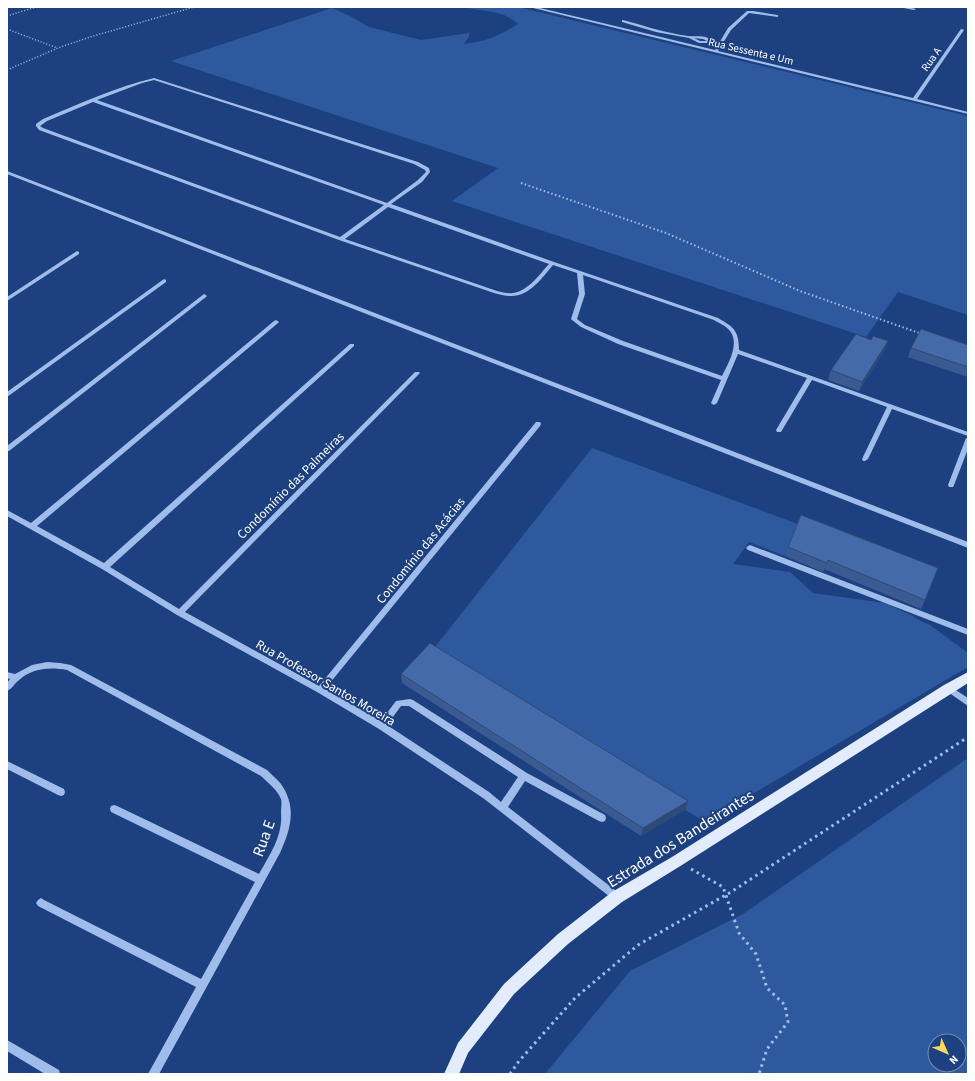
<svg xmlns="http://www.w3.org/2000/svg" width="975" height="1081" font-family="'Source Sans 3',sans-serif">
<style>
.green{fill:#2f599f;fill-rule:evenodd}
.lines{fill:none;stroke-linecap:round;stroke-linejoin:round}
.path-far2{stroke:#a0bcea;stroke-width:1.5;stroke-dasharray:1 2;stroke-linecap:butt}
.path-far1{stroke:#a0bcea;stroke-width:2;stroke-dasharray:1.5 2.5;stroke-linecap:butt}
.path{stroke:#a0bcea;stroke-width:3;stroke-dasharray:2.5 4;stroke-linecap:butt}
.minor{fill:#a0bcea;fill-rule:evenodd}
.major{fill:#e3ecfe;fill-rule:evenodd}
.wall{fill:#3a5b92}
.shaded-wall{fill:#304a77}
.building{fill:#446aaa;stroke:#304a77}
.labels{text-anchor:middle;stroke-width:4;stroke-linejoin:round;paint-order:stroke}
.far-street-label{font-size:11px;fill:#fff;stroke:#1c4080}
.street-label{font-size:13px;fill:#fff;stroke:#1c4080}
.near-street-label{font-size:16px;fill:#fff;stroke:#1c4080}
</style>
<rect width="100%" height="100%" fill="#1c4080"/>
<!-- green -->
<g class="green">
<path d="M463,7h55l450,109v199l-70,-23 -32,45 -414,-136 46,-33 -327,-107 161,-53 18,8 19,11 52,13 48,-7v4l-5,7c24,-3 33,-7 54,-20 -16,-15 -36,-12 -55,-17z"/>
<polygon points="592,448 798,524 785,556 749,542 733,564 790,572 813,593 885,603 911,615 917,619 930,625 968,653 968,667 705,822 431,652"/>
<path d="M968,758v316h-423l85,-103 113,-57zM935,1041h24v24h-24z"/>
</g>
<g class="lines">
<!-- path-far2 -->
<g class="path-far2">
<polyline points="7,16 36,7"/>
<polyline points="7,29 57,48"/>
<polyline points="7,70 58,48 90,37 194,7"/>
</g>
<!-- path-far1 -->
<polyline class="path-far1" points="521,183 666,233 800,291 922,334"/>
<!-- path -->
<g class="path">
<polyline points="691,869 723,887 739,933 756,954 767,988 785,1005 788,1022 767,1049 759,1074"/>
<polyline points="510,1074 519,1061 575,998 638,945 731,892 968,737"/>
</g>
<!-- minor -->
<g class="minor">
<polygon points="529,7 536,7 715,50 728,28 747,11 753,11 777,15 778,15 778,17 749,13 731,30 718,51 913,98 961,29 962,29 964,30 917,99 968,112 968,114"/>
<polygon points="898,7 908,7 916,9 914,10"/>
<path d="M623,20c22,6 43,13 65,16 9,1 18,-2 24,5l-5,2h-8l-10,-5 -33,-6 -34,-10v-2zM694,38l9,1 4,2h-7z"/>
<path d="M154,78l264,84 11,6 1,4 -8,10 -31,22 163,58 164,56c16,9 21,13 21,32l229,82v4l-76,-27 -24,50 -3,2h-2l-1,-2 25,-52 -75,-27 -31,52h-4l-1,-2 31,-52 -69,-24 -21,49 -3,2 -2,-1 -1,-1 10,-23 -103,-36 -37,-17 -9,-7 -1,-1 8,-25 -2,-21 -24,-8c-11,13 -24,32 -43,31 -5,0 -11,-2 -16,-3l-155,-53 -300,-110 -3,-4v-2l7,-5c36,-15 73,-32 111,-41zM154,80l260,84 11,6 1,2 -8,8 -31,23 -290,-103 45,-17zM93,102l291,103 -44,32 -297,-109 -3,-2 7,-5zM388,207l161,57c-10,11 -21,27 -36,29 -5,1 -11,-1 -16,-2l-152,-52zM583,275l131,45c5,3 12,6 16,11 10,13 -2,33 -8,45l-99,-35 -38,-16 -8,-6 8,-25z"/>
<polygon points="7,171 968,542 968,548 7,174"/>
<polygon points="77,251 79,252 79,254 7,301 7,297"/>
<polygon points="164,279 166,280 166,282 7,397 7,392"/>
<polygon points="204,294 207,296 206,297 9,451 7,451 7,446"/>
<path d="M276,320l3,2 -1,1 -241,203 67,37 246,-219h4v2l-244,221 69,42 236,-237h4l1,1 -1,1 -234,238 134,74 217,-264h4l1,2 -1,2 -215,263 56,32 15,-20 14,-2 3,1 114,73 78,42 1,3 -1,3 -3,1 -3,-1 -74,-40 -17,26 112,87 2,3 -2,3 -3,2 -3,-2 -131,-102 -104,-69 -62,-37 -140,-77 -75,-46 -95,-53v-6l24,13 243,-202zM401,706h8l109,71 -17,25 -12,-10 -102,-67z"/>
<polygon points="966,438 968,438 968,449 954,485 953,487 949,487 948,485"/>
<polygon points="750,545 968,629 968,635 748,550 746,548 748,546"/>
<path d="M47,662l13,1 11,2 196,105c4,4 10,9 14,14 16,23 10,45 -1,69l-121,221h-11l48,-87 -158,-81 -2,-3 2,-3 3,-2 3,2 157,79 54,-97 -144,-70 -1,-3 1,-3 3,-1 3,1 142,68c11,-20 24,-38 22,-62 0,-4 1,-9 0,-13 -4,-10 -13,-16 -20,-23l-194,-106c-18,-3 -35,-2 -49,11 -4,3 -6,8 -11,10v-8l3,-4 -3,-1v-6l8,2 17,-9z"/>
<polygon points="948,685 968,698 968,706 945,690 944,688 945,686"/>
<polygon points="7,761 64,789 65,792 64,795 61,796 58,795 7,769"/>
<polygon points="7,1040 59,1070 60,1074 45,1074 7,1051"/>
</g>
<!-- major -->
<polygon class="major" points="968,672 968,683 682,865 622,902 568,944 514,994 468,1053 459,1074 444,1074 458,1043 504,984 558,934 612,892 672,857 944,685"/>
</g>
<!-- wall -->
<g class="wall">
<polygon points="871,340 888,341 884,351 859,391 828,380 831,370"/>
<polygon points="968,345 968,377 908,357 911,348"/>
<polygon points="801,515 925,600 921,609 824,569 823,572 785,556 788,547"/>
<polygon points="401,674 686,809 641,836 402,683"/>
</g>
<!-- shaded-wall -->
<g class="shaded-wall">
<polygon points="888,341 884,351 859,391 862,382"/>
<polygon points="688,801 686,809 641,836 643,828"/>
</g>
<!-- building -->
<g class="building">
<polygon points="921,329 968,345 968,367 911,348"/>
<polygon points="856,334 871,340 873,336 888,341 862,382 831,370"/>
<polygon points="801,515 938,568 925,600 828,560 827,563 788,547"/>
<polygon points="430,643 688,801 643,828 401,674"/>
</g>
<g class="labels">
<!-- far-street labels -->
<g class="far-street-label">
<text transform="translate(751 51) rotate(13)" y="4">Rua Sessenta e Um</text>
<text transform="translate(931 59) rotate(-55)" y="4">Rua A</text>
</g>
<!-- street labels -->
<g class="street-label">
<text transform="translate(290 485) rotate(-45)" y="5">Condomínio das Palmeiras</text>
<text transform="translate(420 550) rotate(-51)" y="5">Condomínio das Acácias</text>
<text transform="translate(326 682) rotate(30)" y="5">Rua Professor Santos Moreira</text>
</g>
<!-- near-street labels -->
<g class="near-street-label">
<text transform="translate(263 838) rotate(-70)" y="6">Rua E</text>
<text transform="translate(680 838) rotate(-32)" y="6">Estrada dos Bandeirantes</text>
</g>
</g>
<!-- border -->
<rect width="975" height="1081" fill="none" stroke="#ffffff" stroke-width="16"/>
<!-- north arrow -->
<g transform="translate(947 1053) rotate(135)"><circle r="19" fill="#1c4080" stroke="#778cb3"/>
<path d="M0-3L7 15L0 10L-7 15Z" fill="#fad85d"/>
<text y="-6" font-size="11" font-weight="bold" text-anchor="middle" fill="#ffffff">N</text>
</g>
</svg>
